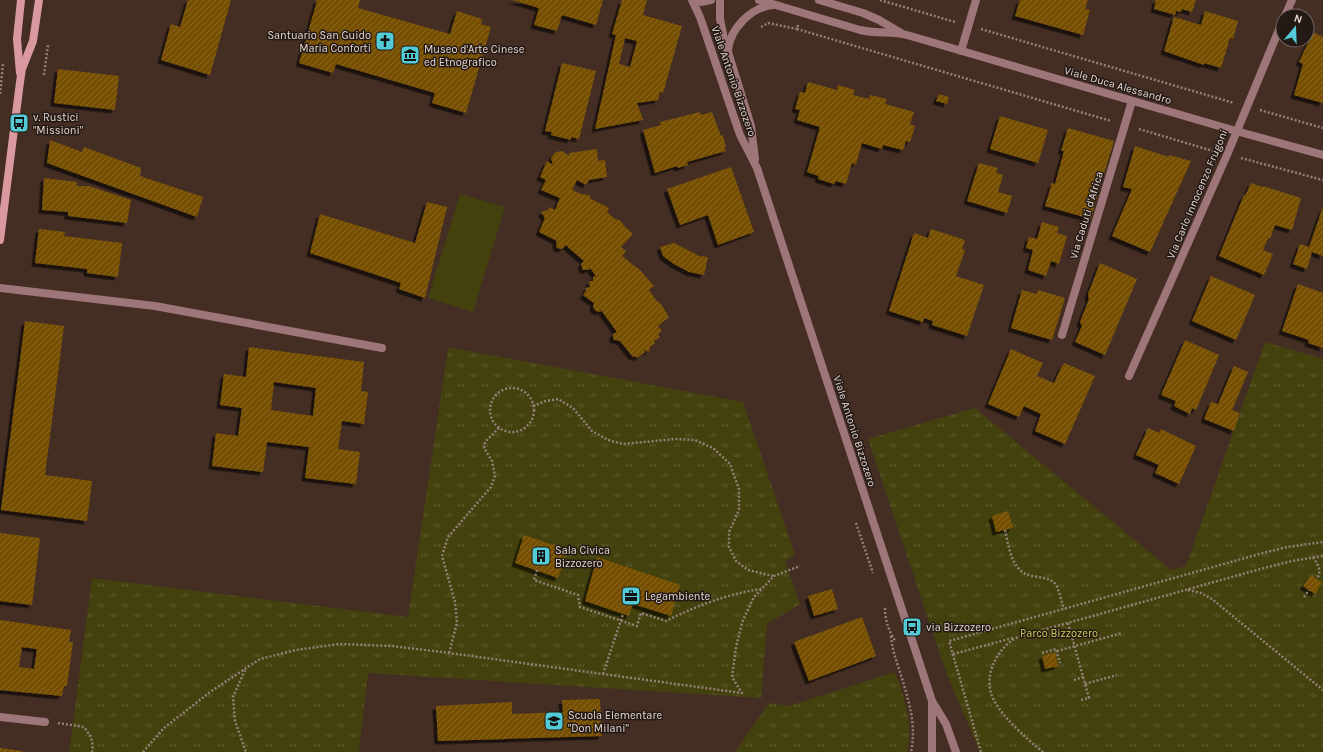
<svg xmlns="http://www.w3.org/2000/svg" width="1323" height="752" font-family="Karla,sans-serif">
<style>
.grass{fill:#43410d}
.park{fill:url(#park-tufts)}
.building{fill:url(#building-hatch);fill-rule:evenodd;filter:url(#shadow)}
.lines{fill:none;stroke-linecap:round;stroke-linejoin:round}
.path{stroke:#938078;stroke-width:2.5;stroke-dasharray:2 2;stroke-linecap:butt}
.lane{stroke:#9e7578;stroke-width:8}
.street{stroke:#9e7578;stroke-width:8}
.secondary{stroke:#da989f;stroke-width:8}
.labels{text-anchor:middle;stroke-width:3;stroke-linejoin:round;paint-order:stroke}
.poi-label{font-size:11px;fill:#e5d6d0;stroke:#231915;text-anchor:start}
.street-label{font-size:11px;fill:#e5d6d0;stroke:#231915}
.park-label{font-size:11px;fill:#d2cf4f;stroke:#231915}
</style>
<defs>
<pattern id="park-tufts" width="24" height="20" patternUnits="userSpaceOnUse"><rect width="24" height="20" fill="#43410d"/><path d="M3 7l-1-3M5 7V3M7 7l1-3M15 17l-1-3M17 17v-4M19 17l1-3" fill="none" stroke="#5e5c2f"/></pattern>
<pattern id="building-hatch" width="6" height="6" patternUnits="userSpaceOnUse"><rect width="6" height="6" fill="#765006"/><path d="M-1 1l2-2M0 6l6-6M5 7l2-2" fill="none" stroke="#896829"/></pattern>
<filter id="shadow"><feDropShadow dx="-3.5" dy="3.5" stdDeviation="0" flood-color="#0009"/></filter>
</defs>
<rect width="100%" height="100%" fill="#442e24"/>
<!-- grass -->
<polygon class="grass" points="460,194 505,207 473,312 428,298"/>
<!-- park -->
<g class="park">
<polygon points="1265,342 1323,359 1323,752 980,752 946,672 868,439 975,408 1171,570 1186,566"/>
<polygon points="447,347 743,402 795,555 785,561 800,604 767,624 761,698 368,673 359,752 69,752 92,578 408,617 448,349"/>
<path d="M895,672c9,24 19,53 12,80h-172l34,-49 20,3z"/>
</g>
<!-- building -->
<g class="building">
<polygon points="188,0 231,0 210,75 161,60 171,24 180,27"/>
<polygon points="314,0 360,0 358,8 450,34 457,11 482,19 481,24 491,27 466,113 432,103 435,93 336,64 333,73 299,63 317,1"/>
<polygon points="512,0 603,0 596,25 562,15 557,31 534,25 539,8"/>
<path d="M622,0h25l-4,15 39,11 -19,67 -3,-1 -2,8 -21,3 6,17 -48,9 21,-94 -4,-1zM625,38l12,3 -7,26 -11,-3z"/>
<polygon points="1020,0 1088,0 1085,9 1090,10 1083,35 1015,16"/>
<polygon points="1153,0 1196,0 1192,12 1182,9 1181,12 1176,11 1175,15 1154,9 1156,1"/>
<polygon points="1205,11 1238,21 1233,39 1230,38 1221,68 1204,63 1204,65 1164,51 1174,17 1201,25"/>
<polygon points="1313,32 1323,37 1323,103 1294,95 1303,64 1299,62"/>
<polygon points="562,63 596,71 579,139 571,137 571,140 551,135 552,132 545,131"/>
<polygon points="58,69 119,76 115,110 54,103"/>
<polygon points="808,82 837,90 838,85 855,90 853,95 869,99 870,95 887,99 885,104 914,112 910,124 915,126 910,142 906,141 903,150 883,145 882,149 862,143 856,164 852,163 846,184 836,181 834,184 818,179 819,176 807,172 820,127 797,120 800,110 795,109 800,92 805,93"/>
<polygon points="939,94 949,97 947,104 936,101"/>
<polygon points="700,112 701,115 712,112 721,136 723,135 726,147 724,147 726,151 687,162 688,165 678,168 677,166 655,173 643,130 661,125 660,122"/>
<polygon points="1000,116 1048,130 1038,163 990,149"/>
<polygon points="1068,128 1114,141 1103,177 1096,174 1094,181 1101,183 1091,219 1045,206 1052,183 1055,184 1064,151 1061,151"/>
<polygon points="50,140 82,152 84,147 141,168 140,176 203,197 197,217 47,163"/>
<polygon points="1135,146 1169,157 1169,155 1191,161 1150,252 1112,236 1132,189 1123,187"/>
<polygon points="597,149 598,161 605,160 607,177 589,180 586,185 577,180 572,190 581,194 589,195 591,199 609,208 607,212 615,219 621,221 624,226 633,234 621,247 626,251 622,256 633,265 639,269 654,286 649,290 656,300 661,304 669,317 658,326 662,331 658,334 660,337 654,341 655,343 650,347 649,352 644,350 645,352 637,358 635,356 633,357 620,341 615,340 613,339 613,334 617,332 601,310 600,312 596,311 593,307 594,303 583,295 586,291 586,288 590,287 589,281 593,281 593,277 596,276 590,268 588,270 583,270 581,264 584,261 570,249 566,245 562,249 557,248 556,243 557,241 539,232 545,218 541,212 548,210 549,207 555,210 560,198 541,190 546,180 540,177 547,161 553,165 551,158 556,152 562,151 569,156 569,153"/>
<polygon points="979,163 998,168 996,173 1003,175 998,192 1012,196 1007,213 967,201"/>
<polygon points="731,167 754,232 718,245 708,215 680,225 667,189"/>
<polygon points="44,178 77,182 77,186 89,186 131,200 127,223 68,216 68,212 42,210"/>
<polygon points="1251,183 1262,187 1263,186 1301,198 1292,230 1275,225 1270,239 1268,238 1263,250 1273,254 1264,275 1219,256 1244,195 1245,196"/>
<polygon points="427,202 447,207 425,298 399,289 401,283 310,253 320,214 415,243"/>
<polygon points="1323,207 1323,256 1312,252 1307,269 1293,264 1300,244 1309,247"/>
<polygon points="1042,222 1059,227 1057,233 1067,236 1059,264 1051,261 1046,276 1028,270 1033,250 1026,248 1029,237 1037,239"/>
<polygon points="39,229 65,232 64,236 122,243 118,277 87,273 87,269 35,263"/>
<polygon points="931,229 965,240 962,249 965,250 956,276 984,285 967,336 932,325 933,321 924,318 923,322 889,311 914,233 928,238"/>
<polygon points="674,243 699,256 708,257 704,275 689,272 674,264 663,256 660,247"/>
<polygon points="1100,263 1137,279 1105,355 1075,342 1082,326 1080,322 1089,299 1088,294"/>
<polygon points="1211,276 1255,295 1236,340 1192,321"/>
<polygon points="1298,284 1323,293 1323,348 1308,343 1309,340 1282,331"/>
<polygon points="1022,290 1037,294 1038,290 1065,298 1052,340 1011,328"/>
<polygon points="25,321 64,326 45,475 92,481 87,521 1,510"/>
<polygon points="1185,340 1219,355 1196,410 1192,408 1190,414 1174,406 1176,401 1161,395"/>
<path d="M249,347l115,15 -3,29 7,1 -4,32 -22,-3 -4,28 22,3 -4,32 -51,-6 4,-31 -42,-5 -4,30 -51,-6 4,-33 22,3 4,-28 -22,-3 4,-31 22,3zM274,382l42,6 -3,28 -42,-6z"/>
<polygon points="1011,349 1043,363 1037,376 1054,383 1062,366 1063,366 1064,363 1095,376 1065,444 1035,431 1041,414 1024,406 1019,417 988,404"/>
<polygon points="1234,366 1248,372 1232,410 1240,413 1234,431 1204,419 1211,402 1218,404"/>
<polygon points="1148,428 1159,433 1161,429 1196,446 1179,484 1155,473 1159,465 1136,455"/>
<polygon points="1008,511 1013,528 996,532 992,516"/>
<polygon points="0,533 40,538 32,605 0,601"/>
<polygon points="524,535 568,550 558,578 515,563"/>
<polygon points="597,557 680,585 671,616 633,604 629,616 585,601"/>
<polygon points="1311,575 1322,583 1315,594 1303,586"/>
<polygon points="832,589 838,609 814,616 808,596"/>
<polygon points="862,617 876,656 809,681 794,642"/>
<path d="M0,620l71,10 -2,12h4l-6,44h-3l-2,10 -62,-6zM22,647l15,2 -3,20 -15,-2z"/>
<polygon points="1055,652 1058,666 1045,669 1042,656"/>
<polygon points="600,699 602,736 438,741 436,706 512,702 512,714 563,712 562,700"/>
<polygon points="0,748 22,751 22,752 0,752"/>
</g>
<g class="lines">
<!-- path -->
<g class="path">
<polyline points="880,0 955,22"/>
<polyline points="798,25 797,29 1111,121"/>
<polyline points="761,27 768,23 797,29"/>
<polyline points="981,29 1234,103"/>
<polyline points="44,75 48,45"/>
<polyline points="0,94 3,64"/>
<polyline points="1260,110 1323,128"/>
<polyline points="1139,129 1213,151"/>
<polyline points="1241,158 1323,180"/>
<circle cx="512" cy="410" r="22"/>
<polyline points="533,406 546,401 558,399 573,408 592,431 608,440 623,444 675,439 695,440 713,448 730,464 739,489 739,510 729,532 729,547 736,561 748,570 773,576"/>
<polyline points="856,523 873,573"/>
<path d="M1005,530c3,13 5,30 15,40 10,10 29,4 36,15 4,7 5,16 8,24"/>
<path d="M1313,557c5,8 9,13 4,22"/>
<path d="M537,570l-3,10 44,15 2,12 57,19 4,-13 25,8c30,-15 61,-27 95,-32"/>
<polyline points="1188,590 1201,593 1212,599 1323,690"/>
<polyline points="1304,597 1309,590"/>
<path d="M885,608c0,12 4,24 11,34"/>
<polyline points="1068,623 1089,698 1081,700"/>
<path d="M891,636c1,13 5,24 9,36 8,26 17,53 11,80"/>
<polyline points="1057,651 1122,633"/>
<polyline points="449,653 457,623 455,602 442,556 448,537 491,487 495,476 492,461 484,448 485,442 499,428"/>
<polyline points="1042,653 1056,649 1060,663"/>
<polyline points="953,654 1013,638"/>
<polyline points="245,670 233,697 235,721 246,752"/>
<polyline points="603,674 623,614"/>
<polyline points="1074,680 1083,677"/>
<polyline points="1085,684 1117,675"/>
<path d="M58,723l26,4c6,8 10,14 8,25"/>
<polyline points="143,752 164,728 210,692 260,659 296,650 339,644 393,646 449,653 742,693 732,677 736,647 743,620 754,597 774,576 800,566"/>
<polyline points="981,752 949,641 1263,553 1287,547 1323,542"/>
<path d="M1043,752c-15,-12 -47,-40 -52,-59 -4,-13 0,-27 7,-38 6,-8 13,-16 23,-19l243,-68 28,-7 31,-5"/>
</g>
<!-- lane -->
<polyline class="lane" points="0,288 155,306 382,348"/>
<!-- street -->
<g class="street">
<polyline points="692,0 700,17 740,135 757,168 932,701 946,724 956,752"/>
<polyline points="696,0 701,2 711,0"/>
<polyline points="720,0 720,19 724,39 751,126 755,159"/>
<path d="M759,0l101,30c16,4 32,1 47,5l329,96 87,24"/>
<polyline points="819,0 863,13 879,20 901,33"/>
<polyline points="1285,16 1292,0"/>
<path d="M728,50c2,-21 23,-43 45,-45"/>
<polyline points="961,51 976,0"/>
<polyline points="1062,335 1132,101"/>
<polyline points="1129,376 1227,155 1283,20"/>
<polyline points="0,717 45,722"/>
<polyline points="932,752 932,702"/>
</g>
<!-- secondary -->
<g class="secondary">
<polyline points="20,73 17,39 21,0"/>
<polyline points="0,240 20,82 22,69 33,41 39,0"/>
</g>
</g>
<!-- icons -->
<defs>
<symbol id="church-square" viewBox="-11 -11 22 22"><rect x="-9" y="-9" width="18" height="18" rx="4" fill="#52cbd7" stroke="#231915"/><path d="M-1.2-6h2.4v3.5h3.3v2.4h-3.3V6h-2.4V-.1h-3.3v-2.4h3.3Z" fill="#111"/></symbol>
<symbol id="museum-square" viewBox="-11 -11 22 22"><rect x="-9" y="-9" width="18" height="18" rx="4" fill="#52cbd7" stroke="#231915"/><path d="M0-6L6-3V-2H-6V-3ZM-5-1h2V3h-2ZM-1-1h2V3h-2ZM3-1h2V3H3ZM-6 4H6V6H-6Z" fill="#111"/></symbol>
<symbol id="bus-square" viewBox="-11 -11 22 22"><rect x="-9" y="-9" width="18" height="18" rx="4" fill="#52cbd7" stroke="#231915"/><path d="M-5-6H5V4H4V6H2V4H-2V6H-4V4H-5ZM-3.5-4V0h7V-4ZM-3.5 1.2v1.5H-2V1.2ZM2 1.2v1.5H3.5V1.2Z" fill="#111"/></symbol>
<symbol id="building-square" viewBox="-11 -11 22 22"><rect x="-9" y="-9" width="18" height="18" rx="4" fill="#52cbd7" stroke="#231915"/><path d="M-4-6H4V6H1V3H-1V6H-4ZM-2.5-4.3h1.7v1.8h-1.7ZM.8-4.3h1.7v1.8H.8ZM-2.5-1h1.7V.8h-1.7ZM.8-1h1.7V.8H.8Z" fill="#111"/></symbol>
<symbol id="office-square" viewBox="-11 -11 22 22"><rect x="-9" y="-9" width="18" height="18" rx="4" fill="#52cbd7" stroke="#231915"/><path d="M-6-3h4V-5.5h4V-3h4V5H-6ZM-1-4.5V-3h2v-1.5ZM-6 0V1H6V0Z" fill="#111"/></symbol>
<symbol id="school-square" viewBox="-11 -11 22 22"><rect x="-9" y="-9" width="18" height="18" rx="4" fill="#52cbd7" stroke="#231915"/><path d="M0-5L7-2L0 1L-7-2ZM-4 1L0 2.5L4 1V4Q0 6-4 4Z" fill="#111"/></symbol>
</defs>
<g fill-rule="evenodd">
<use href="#church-square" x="374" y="30" width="22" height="22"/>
<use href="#museum-square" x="399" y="44" width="22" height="22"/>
<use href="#bus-square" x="8" y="112" width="22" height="22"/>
<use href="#building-square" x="530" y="545" width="22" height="22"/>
<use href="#office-square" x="620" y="585" width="22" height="22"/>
<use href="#bus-square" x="901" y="616" width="22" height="22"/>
<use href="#school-square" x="543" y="710" width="22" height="22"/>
</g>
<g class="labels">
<!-- poi labels -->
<g class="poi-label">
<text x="371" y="39" text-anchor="end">Santuario San Guido<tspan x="371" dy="13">Maria Conforti</tspan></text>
<text x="424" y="53">Museo d'Arte Cinese<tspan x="424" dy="13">ed Etnografico</tspan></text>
<text x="33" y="121">v. Rustici<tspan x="33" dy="13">"Missioni"</tspan></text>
<text x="555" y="554">Sala Civica<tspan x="555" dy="13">Bizzozero</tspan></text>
<text x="645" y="600">Legambiente</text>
<text x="926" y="631">via Bizzozero</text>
<text x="568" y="719">Scuola Elementare<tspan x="568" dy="13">"Don Milani"</tspan></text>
</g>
<!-- street labels -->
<g class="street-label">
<text transform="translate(734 81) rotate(71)" y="4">Viale Antonio Bizzozero</text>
<text transform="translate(1118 85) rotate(16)" y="4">Viale Duca Alessandro</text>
<text transform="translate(1197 194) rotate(-67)" y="4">Via Carlo Innocenzo Frugoni</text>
<text transform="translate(1086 215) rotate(-73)" y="4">Via Caduti d'Africa</text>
<text transform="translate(855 431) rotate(72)" y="4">Viale Antonio Bizzozero</text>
</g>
<!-- park labels -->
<g class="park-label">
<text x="1059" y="637">Parco Bizzozero</text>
</g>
</g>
<!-- north arrow -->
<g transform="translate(1295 28) rotate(19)"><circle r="19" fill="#231915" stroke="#716560"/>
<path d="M0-3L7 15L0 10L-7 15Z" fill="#52cbd7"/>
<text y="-6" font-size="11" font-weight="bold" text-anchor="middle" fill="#e5d6d0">N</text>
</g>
</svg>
